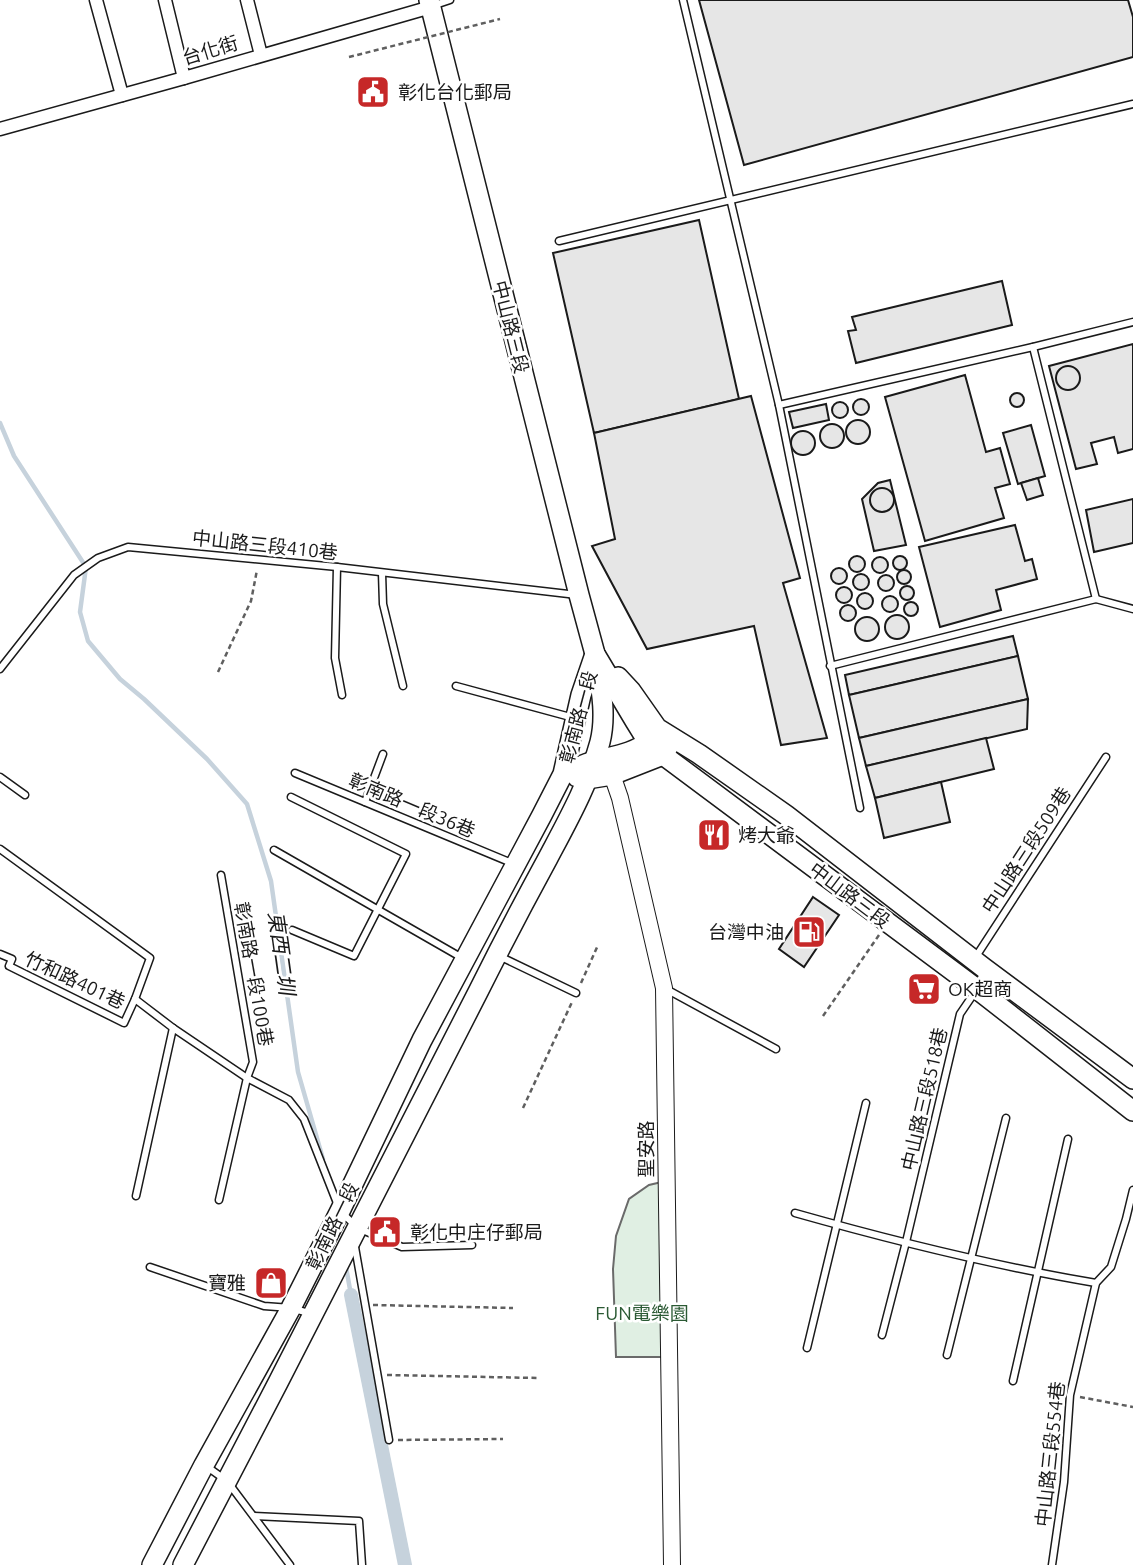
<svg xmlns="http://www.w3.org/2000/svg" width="1133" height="1565" font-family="Ubuntu,'Noto Sans TC',sans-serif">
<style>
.green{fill:#e0efe3;stroke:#6a6a6a;stroke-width:2}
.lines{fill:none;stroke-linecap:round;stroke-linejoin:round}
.stream{stroke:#c6d2dc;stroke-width:4.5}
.canal{stroke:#c6d2dc;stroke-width:14}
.building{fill:#e6e6e6;stroke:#1a1a1a;stroke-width:2}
.service-casing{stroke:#1a1a1a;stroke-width:9}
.minor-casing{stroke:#1a1a1a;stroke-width:15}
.tertiary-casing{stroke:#1a1a1a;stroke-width:18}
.primary-casing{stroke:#1a1a1a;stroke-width:22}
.path{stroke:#5f5f5f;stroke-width:2.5;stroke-dasharray:5 3.5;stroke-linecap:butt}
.service{stroke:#fff;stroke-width:6}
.minor{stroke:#fff;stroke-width:12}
.tertiary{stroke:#fff;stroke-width:16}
.primary{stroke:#fff;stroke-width:19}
.path-bridge{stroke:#5f5f5f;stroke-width:2.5;stroke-dasharray:5 3.5;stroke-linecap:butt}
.labels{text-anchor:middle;stroke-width:5;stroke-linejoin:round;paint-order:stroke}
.street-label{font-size:19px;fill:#1a1a1a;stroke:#fff}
.poi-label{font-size:19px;fill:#1a1a1a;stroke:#fff;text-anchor:start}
.park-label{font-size:19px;fill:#2b5a34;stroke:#fff}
.water-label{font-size:21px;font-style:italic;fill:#1a1a1a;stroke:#fff}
</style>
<rect width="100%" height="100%" fill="#fff"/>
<!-- green -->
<polygon class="green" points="666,1181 670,1357 616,1357 613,1269 616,1236 629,1199 649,1185"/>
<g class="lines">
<!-- stream -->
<g class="stream">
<polyline points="0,423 14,456 86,567 80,612 88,641 120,679 144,699 207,759 247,804 271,881 298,1072 323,1159"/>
<polyline points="346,1267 351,1295"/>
</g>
<!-- canal -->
<polyline class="canal" points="351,1295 405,1565"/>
</g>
<!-- building -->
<g class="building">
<polygon points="699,0 1128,0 1133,17 1133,57 744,165"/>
<polygon points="699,220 739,399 594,433 553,253"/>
<polygon points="1002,281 1012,325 856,363 848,331 856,330 852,317"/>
<polygon points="1133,344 1133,449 1118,453 1114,437 1091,443 1097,464 1076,469 1049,366"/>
<circle cx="1068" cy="378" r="12"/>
<polygon points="965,375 986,452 1000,448 1010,484 995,488 1004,518 925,541 885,397"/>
<circle cx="1017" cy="400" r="7"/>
<polygon points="751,396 800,578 783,583 827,738 781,745 754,626 647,649 592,546 615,539 594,433"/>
<circle cx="861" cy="407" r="8"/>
<circle cx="840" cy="410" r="8"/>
<polygon points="826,404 829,420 793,428 789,412"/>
<circle cx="858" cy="432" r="12"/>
<circle cx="832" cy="436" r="12"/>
<polygon points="1031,425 1045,476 1018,484 1003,433"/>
<circle cx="803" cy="443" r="12"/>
<polygon points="1038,478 1043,495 1027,500 1021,483"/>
<polygon points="890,480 906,545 874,551 862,499 878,483"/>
<circle cx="882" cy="500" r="12"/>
<polygon points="1133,499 1133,543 1094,552 1086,510"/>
<polygon points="1015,525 1025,561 1032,559 1037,579 996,590 1001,610 940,627 919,547"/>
<circle cx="857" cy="564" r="8"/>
<circle cx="900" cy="563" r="7"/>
<circle cx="880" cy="565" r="8"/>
<circle cx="839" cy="576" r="8"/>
<circle cx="904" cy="577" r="7"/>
<circle cx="861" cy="582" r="8"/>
<circle cx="886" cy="583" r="8"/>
<circle cx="907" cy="593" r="7"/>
<circle cx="844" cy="595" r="8"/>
<circle cx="865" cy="601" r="8"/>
<circle cx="890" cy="604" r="8"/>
<circle cx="911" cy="609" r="7"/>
<circle cx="848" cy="613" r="8"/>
<circle cx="897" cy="627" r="12"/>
<circle cx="867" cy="629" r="12"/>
<polygon points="1013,636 1018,656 849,695 845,675"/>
<polygon points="1018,656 1028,699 859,738 849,695"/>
<polygon points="1028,699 1027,729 866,766 859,738"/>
<polygon points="986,738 994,769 875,798 866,766"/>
<polygon points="941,782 950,822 884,838 875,798"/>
<polygon points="813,897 839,915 804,967 779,949"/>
</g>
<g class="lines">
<defs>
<g id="service">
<polyline points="683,0 779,405 860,808"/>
<polyline points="432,6 450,0"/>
<polyline points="559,241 1133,104"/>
<polyline points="779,405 1033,347 1133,322"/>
<polyline points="337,567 335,658 342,695"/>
<polyline points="382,573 383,604 403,686"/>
<polyline points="1096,599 1133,609"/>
<polyline points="830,666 1096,599 1033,347"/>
<polyline points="0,669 74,575 98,558 128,547 337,567 577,595"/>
<polyline points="456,686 574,718"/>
<polyline points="295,773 514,864"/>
<polyline points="0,777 25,795"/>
<polyline points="291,797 406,854 354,956 292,930"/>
<polyline points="365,802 383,754"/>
<polyline points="0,849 150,958 135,999 124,1023 9,966 12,959 0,954"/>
<polyline points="274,850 464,959"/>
<polyline points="499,956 576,993"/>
<polyline points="975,958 1106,757"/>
<polyline points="666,989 776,1049"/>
<polyline points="135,999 173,1028 247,1078 289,1100 304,1119 337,1203"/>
<polyline points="136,1196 173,1028"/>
<polyline points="219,1200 247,1078 253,1062 221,875"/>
<polyline points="342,1213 358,1228 402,1247 472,1245"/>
<path d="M795,1213c99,28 200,53 301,70"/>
<polyline points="355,1247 389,1440"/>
<polyline points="150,1267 264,1306 291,1308 312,1314"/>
<polyline points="882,1335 906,1242 960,1014 977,989 984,970"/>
<polyline points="807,1348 866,1103"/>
<polyline points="947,1355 1006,1118"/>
<polyline points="1013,1381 1068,1139"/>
<polyline points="206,1466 227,1481 290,1565"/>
<polyline points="254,1516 359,1521 362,1565"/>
<polyline points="1052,1565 1064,1482 1070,1395 1096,1283 1111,1267 1126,1219 1133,1190"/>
</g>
<g id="minor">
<polyline points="96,0 122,95"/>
<polyline points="165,0 184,78"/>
<polyline points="247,0 261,55"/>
<polyline points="0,129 184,78 431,7"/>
</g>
<polyline id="tertiary" points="609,766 620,798 664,988 672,1565"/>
<g id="primary">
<polyline points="429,0 579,595 595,654 635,721 648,742 663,755 977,989 1133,1111"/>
<polyline points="618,677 631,691 657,728 699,754 786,815 984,968 1133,1079"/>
<path d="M583,765c18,-8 50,-9 65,-24 3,-2 5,-6 7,-9"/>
<polyline points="577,777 587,779 612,775 663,755 668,747"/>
<polyline points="152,1565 204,1465 291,1308 340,1211 422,1040 542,815 563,774 581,695 595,654"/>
<path d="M183,1565c100,-191 199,-383 296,-575 22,-44 45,-88 69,-132 19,-36 41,-75 52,-116 6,-24 2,-49 -2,-73"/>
</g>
</defs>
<!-- service casing -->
<use href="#service" class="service-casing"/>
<!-- minor casing -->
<use href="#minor" class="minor-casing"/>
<!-- tertiary casing -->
<use href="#tertiary" class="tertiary-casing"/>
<!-- primary casing -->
<use href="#primary" class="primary-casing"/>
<!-- path -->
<g class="path">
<polyline points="218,672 251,601 257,570"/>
<polyline points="581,983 598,945"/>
<polyline points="823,1016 879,935"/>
<polyline points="523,1108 572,1002"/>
<polyline points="373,1305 513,1308"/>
<polyline points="387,1375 538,1378"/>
<polyline points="1080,1397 1133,1407"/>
<polyline points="398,1440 503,1439"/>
</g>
<!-- service -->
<use href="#service" class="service"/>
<!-- minor -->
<use href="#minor" class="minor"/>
<!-- tertiary -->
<use href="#tertiary" class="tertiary"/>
<!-- primary -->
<use href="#primary" class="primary"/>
<!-- path-bridge -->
<polyline class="path-bridge" points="349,57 500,19"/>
</g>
<!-- icons -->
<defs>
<symbol id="civic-square" viewBox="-11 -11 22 22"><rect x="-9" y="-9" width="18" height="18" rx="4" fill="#c62828" stroke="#fff"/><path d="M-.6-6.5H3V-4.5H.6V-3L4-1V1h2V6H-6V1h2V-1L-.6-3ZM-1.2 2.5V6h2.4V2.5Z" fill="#fff"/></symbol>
<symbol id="restaurant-square" viewBox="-11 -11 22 22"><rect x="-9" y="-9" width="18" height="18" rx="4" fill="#c62828" stroke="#fff"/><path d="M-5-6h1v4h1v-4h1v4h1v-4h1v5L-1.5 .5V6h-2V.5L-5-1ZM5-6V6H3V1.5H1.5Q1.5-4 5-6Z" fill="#fff"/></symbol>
<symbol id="fuel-square" viewBox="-11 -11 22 22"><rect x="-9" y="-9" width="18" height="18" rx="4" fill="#c62828" stroke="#fff"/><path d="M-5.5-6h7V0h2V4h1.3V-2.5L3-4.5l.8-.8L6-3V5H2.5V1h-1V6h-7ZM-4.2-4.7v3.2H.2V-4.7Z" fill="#fff"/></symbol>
<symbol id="supermarket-square" viewBox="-11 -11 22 22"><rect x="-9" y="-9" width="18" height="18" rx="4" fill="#c62828" stroke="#fff"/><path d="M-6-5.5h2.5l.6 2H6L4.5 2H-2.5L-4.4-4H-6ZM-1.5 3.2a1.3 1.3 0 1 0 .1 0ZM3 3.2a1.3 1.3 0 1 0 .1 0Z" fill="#fff"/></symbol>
<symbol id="shop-square" viewBox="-11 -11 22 22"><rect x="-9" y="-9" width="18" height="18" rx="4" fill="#c62828" stroke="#fff"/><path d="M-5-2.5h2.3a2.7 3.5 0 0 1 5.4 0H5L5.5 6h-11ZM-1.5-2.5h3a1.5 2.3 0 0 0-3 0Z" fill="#fff"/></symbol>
</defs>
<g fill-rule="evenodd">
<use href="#civic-square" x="354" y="73" width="38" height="38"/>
<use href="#restaurant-square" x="695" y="816" width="38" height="38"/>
<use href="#fuel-square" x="790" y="913" width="38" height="38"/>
<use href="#supermarket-square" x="905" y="970" width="38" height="38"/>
<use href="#civic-square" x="366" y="1213" width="38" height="38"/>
<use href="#shop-square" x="252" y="1264" width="38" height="38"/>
</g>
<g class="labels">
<!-- street labels -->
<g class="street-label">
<text transform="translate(210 50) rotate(-17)" y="7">台化街</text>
<text transform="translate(511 327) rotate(76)" y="7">中山路三段</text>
<text transform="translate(265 545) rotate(6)" y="7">中山路三段410巷</text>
<text transform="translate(578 717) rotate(-75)" y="7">彰南路一段</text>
<text transform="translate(412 805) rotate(23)" y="7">彰南路一段36巷</text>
<text transform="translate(1026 850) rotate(-57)" y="7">中山路三段509巷</text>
<text transform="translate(850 895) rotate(37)" y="7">中山路三段</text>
<text transform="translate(254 974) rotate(80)" y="7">彰南路一段100巷</text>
<text transform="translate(75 980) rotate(25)" y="7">竹和路401巷</text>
<text transform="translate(924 1099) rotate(-77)" y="7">中山路三段518巷</text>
<text transform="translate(646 1149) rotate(-90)" y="7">聖安路</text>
<text transform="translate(332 1226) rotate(-64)" y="7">彰南路一段</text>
<text transform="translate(1050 1454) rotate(-84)" y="7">中山路三段554巷</text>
</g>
<!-- poi labels -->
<g class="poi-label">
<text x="398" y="99">彰化台化郵局</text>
<text x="738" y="842">烤大爺</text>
<text x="784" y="939" text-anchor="end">台灣中油</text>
<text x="948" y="996">OK超商</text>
<text x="410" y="1239">彰化中庄仔郵局</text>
<text x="246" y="1290" text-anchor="end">寶雅</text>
</g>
<!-- park labels -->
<g class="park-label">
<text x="642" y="1320">FUN電樂園</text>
</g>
<!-- water labels -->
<g class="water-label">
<text transform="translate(281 953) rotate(82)" y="7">東西二圳</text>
</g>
</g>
</svg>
